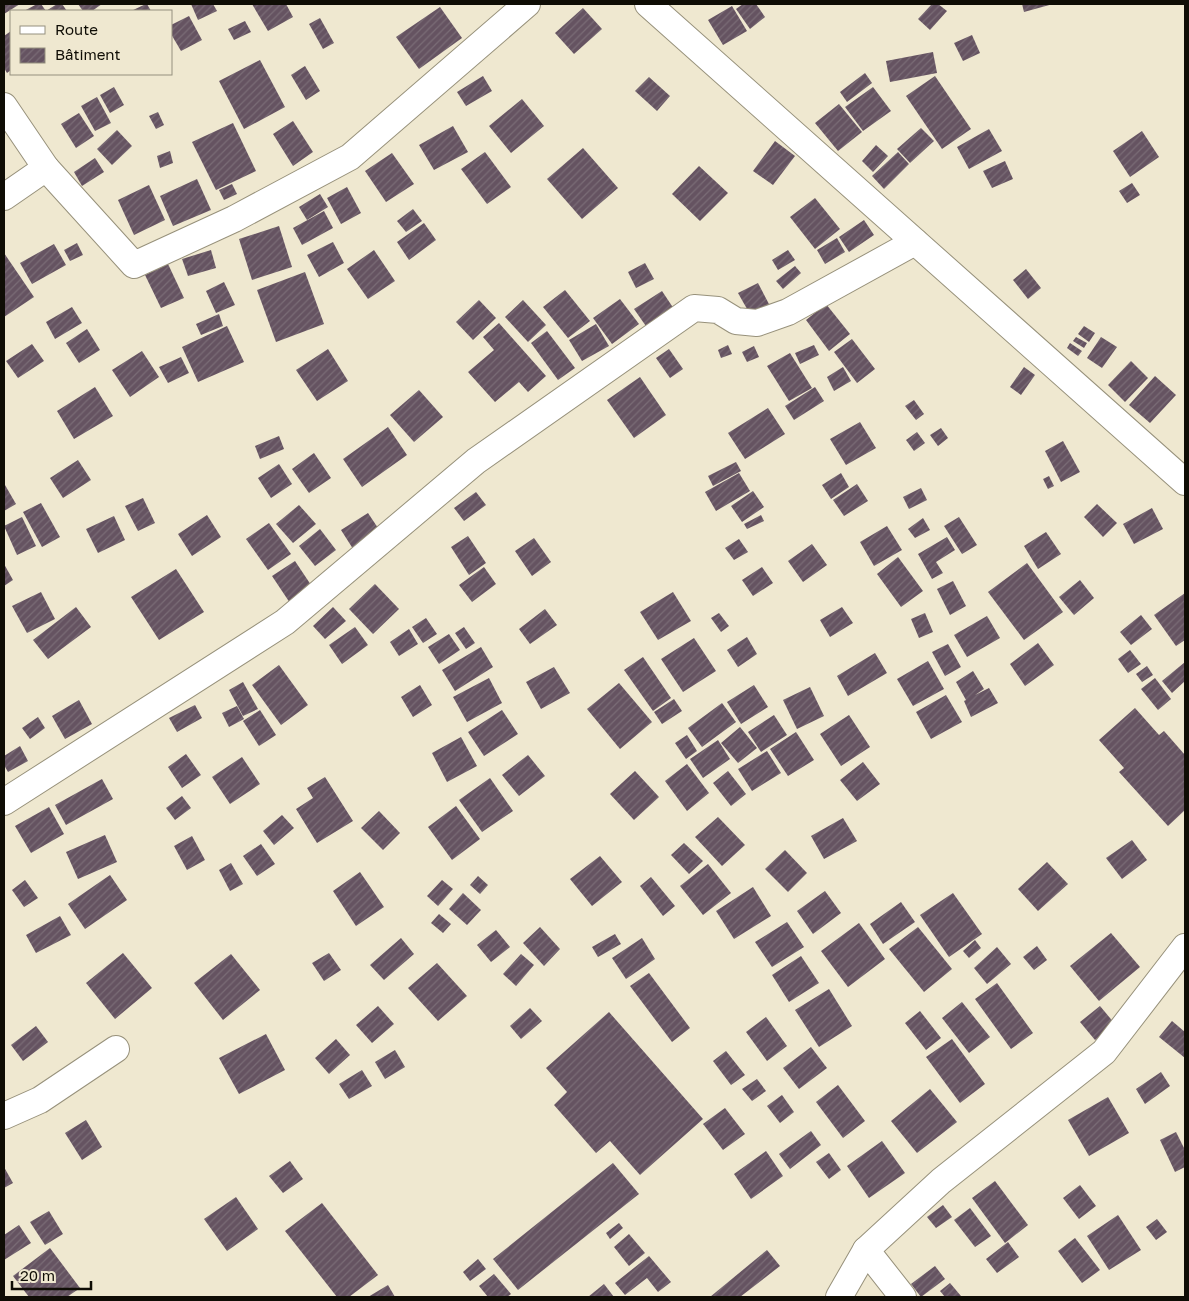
<svg xmlns="http://www.w3.org/2000/svg" width="1189" height="1301" font-family="'Golos Text',sans-serif">
<style>
.building{fill:url(#building-hatch)}
.lines{fill:none;stroke-linecap:round;stroke-linejoin:round}
.street-casing{stroke:#97917b;stroke-width:28}
.street{stroke:#fff;stroke-width:26}
</style>
<defs>
<pattern id="building-hatch" width="6" height="6" patternUnits="userSpaceOnUse" patternTransform="scale(1.25)"><rect width="6" height="6" fill="#655361"/><path d="M-1 1l2-2M0 6l6-6M5 7l2-2" fill="none" stroke="#7a6c76"/></pattern>
</defs>
<rect width="100%" height="100%" fill="#efe8d0"/>
<!-- building -->
<g class="building">
<polygon points="4,4 20,4 4,14"/>
<polygon points="37,4 41,4 46,11 57,4 62,4 67,11 24,11"/>
<polygon points="78,4 102,4 92,11 83,11"/>
<polygon points="147,4 151,11 131,11 146,4"/>
<polygon points="191,4 213,4 217,11 198,20"/>
<polygon points="252,4 286,4 293,17 268,31"/>
<polygon points="743,4 756,4 765,17 750,29 736,9"/>
<polygon points="932,4 938,4 947,11 930,30 918,19"/>
<polygon points="1022,4 1053,4 1024,12"/>
<polygon points="732,6 747,31 723,45 708,20"/>
<polygon points="440,7 462,38 419,69 396,37"/>
<polygon points="583,8 602,29 574,54 555,33"/>
<polygon points="189,16 202,40 181,51 171,34 171,25"/>
<polygon points="320,18 334,43 323,49 309,24"/>
<polygon points="245,21 251,32 234,40 228,29"/>
<polygon points="11,31 11,70 7,73 4,68 4,36"/>
<polygon points="972,35 980,53 963,61 954,43"/>
<polygon points="933,52 937,73 890,82 886,61"/>
<polygon points="260,60 285,107 244,129 219,81"/>
<polygon points="305,66 320,91 306,100 291,75"/>
<polygon points="865,73 872,83 847,102 840,92"/>
<polygon points="483,76 492,91 466,106 457,92"/>
<polygon points="935,76 971,129 942,149 906,96"/>
<polygon points="649,77 670,96 657,111 635,91"/>
<polygon points="114,87 124,105 110,113 100,95"/>
<polygon points="873,87 891,111 863,131 845,107"/>
<polygon points="97,97 111,123 95,131 81,106"/>
<polygon points="522,99 544,126 511,153 489,126"/>
<polygon points="839,104 862,132 838,151 815,123"/>
<polygon points="158,112 164,125 156,129 149,116"/>
<polygon points="79,113 94,136 76,148 61,124"/>
<polygon points="293,121 313,152 293,166 273,134"/>
<polygon points="233,123 256,171 216,190 192,142"/>
<polygon points="453,126 468,152 434,170 419,145"/>
<polygon points="921,128 934,141 910,163 897,149"/>
<polygon points="989,129 1002,151 969,169 957,147"/>
<polygon points="117,130 132,146 112,165 97,149"/>
<polygon points="1142,131 1159,157 1130,177 1113,151"/>
<polygon points="775,141 795,156 773,185 753,171"/>
<polygon points="876,145 888,156 873,172 862,161"/>
<polygon points="583,148 618,188 582,219 547,179"/>
<polygon points="170,151 173,163 160,168 157,156"/>
<polygon points="485,152 511,187 487,204 461,169"/>
<polygon points="898,152 909,164 884,189 872,176"/>
<polygon points="392,153 414,184 386,202 365,171"/>
<polygon points="95,158 104,172 82,186 74,172"/>
<polygon points="1005,161 1013,179 992,188 983,171"/>
<polygon points="699,166 728,193 700,221 672,194"/>
<polygon points="197,179 211,210 173,226 160,196"/>
<polygon points="1132,183 1140,195 1127,203 1119,191"/>
<polygon points="232,184 237,194 224,200 219,190"/>
<polygon points="149,185 165,220 134,235 118,200"/>
<polygon points="347,187 361,213 341,224 327,198"/>
<polygon points="320,194 328,207 307,220 299,207"/>
<polygon points="815,198 840,229 815,249 790,217"/>
<polygon points="413,209 422,221 406,232 397,221"/>
<polygon points="324,211 333,228 302,245 293,228"/>
<polygon points="864,220 874,235 849,252 839,237"/>
<polygon points="424,223 436,240 409,260 397,242"/>
<polygon points="279,226 292,267 252,280 239,239"/>
<polygon points="837,238 845,252 825,264 817,250"/>
<polygon points="333,242 344,263 319,277 307,255"/>
<polygon points="77,243 83,255 70,261 64,250"/>
<polygon points="54,244 66,265 32,284 20,263"/>
<polygon points="211,250 216,268 188,276 182,259"/>
<polygon points="374,250 395,281 368,299 347,269"/>
<polygon points="788,250 795,260 778,270 772,260"/>
<polygon points="4,253 34,297 4,317"/>
<polygon points="645,263 654,279 636,288 628,272"/>
<polygon points="168,264 184,298 161,308 145,275"/>
<polygon points="795,266 801,273 783,289 776,281"/>
<polygon points="1026,269 1041,288 1028,299 1013,280"/>
<polygon points="305,272 324,324 276,342 257,290"/>
<polygon points="224,282 235,305 216,313 206,291"/>
<polygon points="758,283 770,306 751,316 738,293"/>
<polygon points="565,290 590,321 568,338 543,307"/>
<polygon points="662,291 676,312 648,329 634,309"/>
<polygon points="620,299 639,324 612,344 593,318"/>
<polygon points="479,300 496,318 473,340 456,322"/>
<polygon points="523,300 546,325 528,342 505,317"/>
<polygon points="826,304 850,334 829,351 806,320"/>
<polygon points="72,307 82,323 55,339 46,322"/>
<polygon points="219,314 223,326 201,335 196,324"/>
<polygon points="499,323 546,376 528,392 519,382 495,402 468,372 494,350 483,337"/>
<polygon points="596,324 609,346 582,361 569,340"/>
<polygon points="227,326 244,362 198,382 182,347"/>
<polygon points="1084,326 1095,333 1089,342 1078,334"/>
<polygon points="87,329 100,350 79,363 66,343"/>
<polygon points="547,331 575,368 558,380 531,343"/>
<polygon points="1076,337 1087,343 1084,348 1073,341"/>
<polygon points="1101,337 1117,347 1102,368 1087,358"/>
<polygon points="852,339 875,369 857,383 834,352"/>
<polygon points="1070,343 1082,351 1078,356 1067,348"/>
<polygon points="32,344 44,361 18,378 6,361"/>
<polygon points="728,345 732,354 721,358 718,350"/>
<polygon points="814,345 819,355 800,364 795,353"/>
<polygon points="754,346 759,357 747,362 742,352"/>
<polygon points="328,349 348,381 317,401 296,370"/>
<polygon points="669,349 683,369 670,378 656,358"/>
<polygon points="142,351 159,377 130,397 112,370"/>
<polygon points="790,353 812,388 789,401 767,366"/>
<polygon points="181,357 189,373 168,383 159,367"/>
<polygon points="1131,361 1148,378 1125,402 1108,385"/>
<polygon points="843,367 851,381 834,391 827,377"/>
<polygon points="1024,367 1035,375 1021,395 1010,387"/>
<polygon points="1155,376 1176,395 1150,423 1129,405"/>
<polygon points="640,377 666,415 634,438 607,400"/>
<polygon points="95,387 113,416 74,439 57,411"/>
<polygon points="815,387 824,401 794,420 785,406"/>
<polygon points="419,390 443,417 414,442 390,415"/>
<polygon points="914,400 924,414 916,420 905,406"/>
<polygon points="768,408 785,434 745,459 728,433"/>
<polygon points="860,422 876,448 846,465 830,439"/>
<polygon points="388,427 407,455 362,487 343,459"/>
<polygon points="941,428 948,438 938,446 930,435"/>
<polygon points="917,432 925,443 914,451 906,440"/>
<polygon points="279,436 284,449 260,459 255,446"/>
<polygon points="1063,441 1080,472 1061,482 1045,451"/>
<polygon points="314,453 331,478 309,493 292,469"/>
<polygon points="78,460 91,480 63,498 50,478"/>
<polygon points="736,462 741,471 713,486 708,476"/>
<polygon points="279,464 292,484 271,498 258,478"/>
<polygon points="739,473 750,491 716,511 705,492"/>
<polygon points="841,473 849,487 831,499 822,485"/>
<polygon points="1049,476 1054,486 1048,489 1043,479"/>
<polygon points="857,484 868,501 844,516 833,500"/>
<polygon points="5,485 16,504 4,511 4,486"/>
<polygon points="921,488 927,500 909,509 903,497"/>
<polygon points="753,491 764,507 742,522 731,506"/>
<polygon points="476,492 486,505 464,521 454,508"/>
<polygon points="143,498 155,523 138,531 125,506"/>
<polygon points="41,503 60,537 42,547 23,512"/>
<polygon points="1097,504 1117,523 1103,537 1084,517"/>
<polygon points="299,505 316,524 293,543 276,524"/>
<polygon points="1152,508 1163,529 1134,544 1123,524"/>
<polygon points="368,513 382,534 355,552 341,530"/>
<polygon points="207,515 221,537 192,556 178,534"/>
<polygon points="761,515 764,521 747,529 744,524"/>
<polygon points="114,516 125,540 98,553 86,529"/>
<polygon points="22,517 36,546 17,555 4,526"/>
<polygon points="959,517 977,545 962,554 944,526"/>
<polygon points="923,518 930,530 915,538 908,529"/>
<polygon points="269,523 291,554 268,570 246,539"/>
<polygon points="887,526 902,550 874,566 860,542"/>
<polygon points="320,529 336,550 315,566 299,546"/>
<polygon points="1046,532 1061,554 1038,569 1024,546"/>
<polygon points="468,536 486,563 469,575 451,547"/>
<polygon points="947,537 955,550 936,562 943,573 932,579 918,554"/>
<polygon points="534,538 551,562 532,576 515,551"/>
<polygon points="739,539 748,552 734,560 725,548"/>
<polygon points="812,544 827,565 803,582 788,561"/>
<polygon points="898,557 923,591 901,607 877,574"/>
<polygon points="295,561 313,588 290,603 272,576"/>
<polygon points="1027,563 1063,612 1024,640 988,592"/>
<polygon points="4,564 13,580 4,586"/>
<polygon points="484,567 496,584 472,602 459,585"/>
<polygon points="762,567 773,583 753,596 742,580"/>
<polygon points="176,569 204,612 159,640 131,597"/>
<polygon points="1080,580 1094,598 1074,615 1059,597"/>
<polygon points="953,581 966,606 950,615 937,589"/>
<polygon points="375,584 399,609 373,634 349,609"/>
<polygon points="41,592 55,619 27,633 12,606"/>
<polygon points="673,592 691,621 658,640 640,612"/>
<polygon points="1185,593 1185,640 1176,646 1154,615"/>
<polygon points="76,607 91,627 48,659 33,640"/>
<polygon points="333,607 346,621 325,639 313,626"/>
<polygon points="842,607 853,623 830,637 820,620"/>
<polygon points="545,609 557,625 530,644 519,629"/>
<polygon points="719,613 729,626 721,632 711,618"/>
<polygon points="925,613 933,632 919,638 911,619"/>
<polygon points="1141,615 1152,629 1131,645 1120,632"/>
<polygon points="987,616 1000,638 967,657 954,635"/>
<polygon points="426,618 437,634 423,643 412,627"/>
<polygon points="355,627 368,645 342,664 329,645"/>
<polygon points="464,627 475,643 466,649 455,633"/>
<polygon points="409,629 418,644 399,656 390,642"/>
<polygon points="449,634 460,650 439,664 428,647"/>
<polygon points="747,637 757,654 738,667 727,650"/>
<polygon points="694,638 716,671 683,692 661,659"/>
<polygon points="1038,643 1054,665 1025,686 1010,664"/>
<polygon points="948,644 961,667 945,676 932,652"/>
<polygon points="481,647 493,667 455,691 442,670"/>
<polygon points="1130,650 1141,664 1128,673 1118,659"/>
<polygon points="875,653 887,673 848,696 837,676"/>
<polygon points="643,657 671,698 653,711 624,670"/>
<polygon points="928,661 944,689 913,706 897,679"/>
<polygon points="1185,662 1185,681 1172,693 1162,681"/>
<polygon points="279,665 308,705 281,725 252,685"/>
<polygon points="1147,666 1153,675 1142,682 1136,674"/>
<polygon points="554,667 570,693 541,709 526,682"/>
<polygon points="973,671 984,689 975,695 989,688 998,703 971,717 964,701 966,700 956,682"/>
<polygon points="489,678 502,703 467,722 453,697"/>
<polygon points="1155,678 1171,699 1158,710 1141,689"/>
<polygon points="243,682 258,709 243,716 229,690"/>
<polygon points="619,683 652,722 620,749 587,709"/>
<polygon points="420,685 432,705 413,717 401,697"/>
<polygon points="754,685 768,707 741,724 727,702"/>
<polygon points="810,687 824,716 797,729 783,700"/>
<polygon points="946,695 962,722 931,739 916,712"/>
<polygon points="674,699 682,711 662,724 654,712"/>
<polygon points="79,700 92,724 65,739 52,716"/>
<polygon points="722,703 736,722 702,747 688,728"/>
<polygon points="195,705 202,718 177,732 169,718"/>
<polygon points="237,706 244,719 229,727 222,713"/>
<polygon points="1135,708 1159,735 1164,731 1185,755 1185,810 1168,826 1119,772 1124,768 1099,740"/>
<polygon points="260,710 276,735 259,746 243,721"/>
<polygon points="502,710 518,734 484,756 468,732"/>
<polygon points="774,715 787,735 761,752 748,732"/>
<polygon points="849,715 870,747 841,766 820,734"/>
<polygon points="38,717 45,728 30,739 22,728"/>
<polygon points="740,727 757,748 738,763 721,743"/>
<polygon points="796,732 814,760 788,776 770,749"/>
<polygon points="687,735 697,751 686,759 675,743"/>
<polygon points="461,737 477,766 447,782 432,753"/>
<polygon points="718,740 730,759 703,778 690,759"/>
<polygon points="20,746 28,761 8,772 4,765 4,756"/>
<polygon points="767,751 781,773 752,791 738,769"/>
<polygon points="186,754 201,775 182,788 168,767"/>
<polygon points="528,755 545,776 519,796 502,775"/>
<polygon points="242,757 260,784 230,804 212,777"/>
<polygon points="863,762 880,784 857,801 840,780"/>
<polygon points="687,764 709,793 687,811 665,781"/>
<polygon points="635,771 659,797 634,820 610,794"/>
<polygon points="728,771 746,794 731,806 713,783"/>
<polygon points="325,777 353,821 317,843 296,809 313,798 307,788"/>
<polygon points="490,778 513,811 482,832 459,800"/>
<polygon points="102,779 113,799 66,825 55,805"/>
<polygon points="182,796 191,808 175,820 166,808"/>
<polygon points="456,806 480,839 452,860 428,827"/>
<polygon points="49,807 64,834 31,853 15,826"/>
<polygon points="379,811 400,833 383,850 361,828"/>
<polygon points="282,815 294,828 274,845 263,831"/>
<polygon points="718,817 745,845 722,866 695,837"/>
<polygon points="843,818 857,841 824,859 811,836"/>
<polygon points="105,835 117,862 78,879 66,852"/>
<polygon points="192,836 205,860 187,870 174,846"/>
<polygon points="1132,840 1147,860 1122,879 1106,858"/>
<polygon points="684,843 703,861 689,874 671,855"/>
<polygon points="261,844 275,864 257,876 243,856"/>
<polygon points="785,850 807,873 788,892 765,869"/>
<polygon points="600,856 622,882 592,906 570,879"/>
<polygon points="1047,862 1068,884 1038,911 1018,889"/>
<polygon points="231,863 243,884 230,891 219,870"/>
<polygon points="708,864 731,893 703,915 680,886"/>
<polygon points="360,872 384,907 356,926 333,891"/>
<polygon points="110,875 127,900 85,929 68,904"/>
<polygon points="478,876 488,885 480,894 470,885"/>
<polygon points="651,877 675,906 663,916 640,886"/>
<polygon points="25,880 38,898 24,907 12,890"/>
<polygon points="442,880 453,889 438,906 427,896"/>
<polygon points="753,887 771,916 734,939 716,911"/>
<polygon points="825,891 841,913 813,934 797,911"/>
<polygon points="463,893 481,910 467,925 449,909"/>
<polygon points="953,893 982,934 949,957 920,915"/>
<polygon points="901,902 915,922 883,944 870,924"/>
<polygon points="439,914 451,924 443,933 431,923"/>
<polygon points="60,916 71,935 36,953 26,935"/>
<polygon points="787,922 804,947 772,967 755,942"/>
<polygon points="859,923 885,959 848,987 821,951"/>
<polygon points="540,927 560,949 544,966 523,943"/>
<polygon points="918,927 952,969 924,992 889,949"/>
<polygon points="496,930 510,947 491,962 477,945"/>
<polygon points="1111,933 1140,967 1099,1001 1070,966"/>
<polygon points="615,934 621,944 598,957 592,947"/>
<polygon points="401,938 414,954 384,980 370,965"/>
<polygon points="642,938 655,959 626,979 612,958"/>
<polygon points="975,940 981,948 969,958 963,951"/>
<polygon points="1037,946 1047,960 1034,970 1023,957"/>
<polygon points="997,947 1011,964 987,984 974,968"/>
<polygon points="123,953 152,988 115,1019 86,983"/>
<polygon points="329,953 341,970 324,981 312,963"/>
<polygon points="231,954 260,990 223,1020 194,983"/>
<polygon points="521,954 534,965 516,986 503,974"/>
<polygon points="801,956 819,983 789,1002 772,975"/>
<polygon points="437,963 467,996 438,1021 408,988"/>
<polygon points="649,973 690,1028 672,1042 630,986"/>
<polygon points="997,983 1033,1033 1011,1049 975,999"/>
<polygon points="829,989 852,1026 819,1047 795,1010"/>
<polygon points="962,1002 990,1037 969,1053 942,1018"/>
<polygon points="378,1006 394,1024 372,1043 356,1025"/>
<polygon points="1100,1006 1115,1024 1095,1040 1080,1022"/>
<polygon points="530,1008 542,1021 521,1039 510,1026"/>
<polygon points="920,1011 941,1038 926,1050 905,1023"/>
<polygon points="609,1012 703,1119 640,1175 610,1141 596,1153 554,1105 567,1092 546,1068"/>
<polygon points="766,1017 787,1046 767,1061 746,1032"/>
<polygon points="1172,1021 1185,1032 1185,1058 1159,1037"/>
<polygon points="36,1026 48,1042 23,1061 11,1045"/>
<polygon points="266,1034 285,1070 239,1094 219,1058"/>
<polygon points="336,1039 350,1055 329,1074 315,1058"/>
<polygon points="952,1039 985,1084 960,1103 926,1057"/>
<polygon points="811,1047 827,1068 799,1089 783,1068"/>
<polygon points="395,1050 405,1067 385,1079 375,1062"/>
<polygon points="726,1051 745,1075 731,1085 713,1061"/>
<polygon points="362,1070 372,1086 349,1099 339,1084"/>
<polygon points="1161,1072 1170,1086 1145,1104 1136,1089"/>
<polygon points="757,1079 766,1091 752,1101 742,1089"/>
<polygon points="838,1085 865,1121 843,1138 816,1102"/>
<polygon points="930,1089 957,1122 917,1153 891,1121"/>
<polygon points="782,1095 794,1112 780,1123 767,1106"/>
<polygon points="1108,1097 1129,1133 1089,1156 1068,1120"/>
<polygon points="725,1108 745,1134 723,1150 703,1124"/>
<polygon points="86,1120 102,1147 82,1160 65,1133"/>
<polygon points="811,1131 821,1145 790,1169 779,1154"/>
<polygon points="1176,1132 1185,1150 1185,1167 1175,1172 1160,1140"/>
<polygon points="882,1141 905,1173 869,1198 847,1166"/>
<polygon points="766,1151 783,1176 751,1199 734,1174"/>
<polygon points="829,1153 841,1170 829,1179 816,1162"/>
<polygon points="290,1161 303,1179 283,1193 269,1176"/>
<polygon points="613,1163 639,1194 518,1290 493,1259"/>
<polygon points="4,1167 13,1183 4,1188"/>
<polygon points="995,1181 1028,1225 1005,1243 972,1198"/>
<polygon points="1080,1185 1096,1206 1079,1219 1063,1198"/>
<polygon points="236,1197 258,1229 227,1251 204,1219"/>
<polygon points="322,1203 378,1275 349,1297 337,1297 285,1231"/>
<polygon points="943,1205 952,1217 936,1228 927,1217"/>
<polygon points="970,1208 991,1236 975,1247 954,1220"/>
<polygon points="49,1211 63,1234 45,1245 30,1222"/>
<polygon points="1118,1215 1141,1250 1109,1270 1087,1236"/>
<polygon points="1157,1219 1167,1232 1156,1240 1146,1227"/>
<polygon points="619,1223 623,1228 610,1239 606,1233"/>
<polygon points="19,1225 31,1243 4,1260 4,1235"/>
<polygon points="629,1234 645,1253 629,1266 614,1247"/>
<polygon points="1075,1238 1100,1270 1082,1283 1058,1251"/>
<polygon points="1008,1242 1019,1257 997,1273 986,1259"/>
<polygon points="50,1248 80,1288 67,1297 29,1297 13,1276"/>
<polygon points="767,1250 780,1266 740,1297 710,1297"/>
<polygon points="649,1256 671,1282 658,1292 647,1278 625,1295 615,1283"/>
<polygon points="478,1259 486,1269 470,1281 463,1272"/>
<polygon points="935,1266 945,1279 921,1297 911,1284"/>
<polygon points="494,1274 511,1294 507,1297 488,1297 479,1286"/>
<polygon points="950,1283 961,1296 960,1297 945,1297 940,1291"/>
<polygon points="604,1284 614,1297 588,1297"/>
<polygon points="388,1285 395,1297 368,1297"/>
</g>
<g class="lines">
<defs>
<g id="street">
<polyline points="648,4 1185,482"/>
<polyline points="4,106 46,168 134,265 234,219 350,157 527,4"/>
<polyline points="4,197 46,168"/>
<polyline points="4,802 285,622 476,461 694,308 718,310 736,321 757,323 788,312 915,242"/>
<polyline points="4,1116 40,1100 116,1049"/>
<polyline points="866,1250 903,1297"/>
<polyline points="839,1297 866,1250 941,1181 1104,1052 1185,947"/>
</g>
</defs>
<!-- street casing -->
<use href="#street" class="street-casing"/>
<!-- street -->
<use href="#street" class="street"/>
</g>
<!-- border -->
<rect width="1189" height="1301" fill="none" stroke="#0f0d05" stroke-width="10"/>
<!-- legend -->
<rect x="10" y="10" width="162" height="65" fill="#efe8d0" stroke="#95907f"/>
<rect x="20" y="26" width="25" height="8" fill="#ffffff" stroke="#95907f"/>
<text x="55" y="35" font-size="15" fill="#0f0d05">Route</text>
<rect x="20" y="48" width="25" height="15" fill="url(#building-hatch)" stroke="#95907f"/>
<text x="55" y="60" font-size="15" fill="#0f0d05">Bâtiment</text>
<!-- scale -->
<path d="M12 1281v8h79v-8" fill="none" stroke="#0f0d05" stroke-width="2.5"/>
<text x="20" y="1281" font-size="15" fill="#0f0d05" stroke="#efe8d0" stroke-width="4" paint-order="stroke">20 m</text>
</svg>
